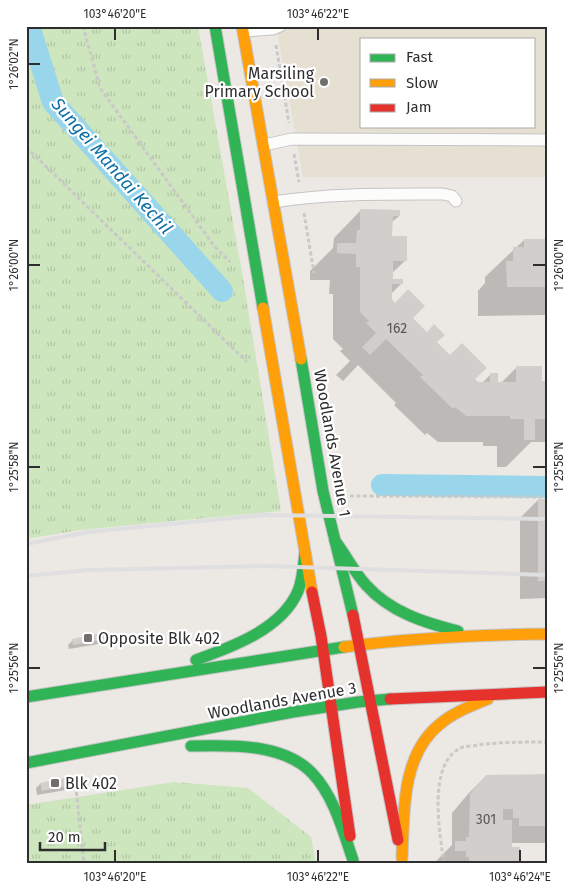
<svg xmlns="http://www.w3.org/2000/svg" width="573" height="890" font-family="'Fira Sans',sans-serif">
<style>
.education{fill:#e6e0d3;fill-rule:evenodd}
.grass{fill:url(#grass-tufts)}
.shadow{fill:#0003}
.lines{fill:none;stroke-linecap:round;stroke-linejoin:round}
.canal{stroke:#99d6ec;stroke-width:22}
.building{fill:#d1cecb}
.lane-casing{stroke:#c5c4c5;stroke-width:13}
.fast-casing{stroke:#c5c4c5;stroke-width:13}
.slow-casing{stroke:#c5c4c5;stroke-width:13}
.jam-casing{stroke:#c5c4c5;stroke-width:13}
.path{stroke:#c9c9c8;stroke-width:3;stroke-dasharray:4 2.5;stroke-linecap:butt}
.lane{stroke:#fcfcfb;stroke-width:11}
.fast{stroke:#30b455;stroke-width:11}
.slow{stroke:#ff9f0a;stroke-width:11}
.jam{stroke:#e5322d;stroke-width:11}
.rail{stroke:#dfdfe1;stroke-width:4}
.ticks{fill:none;stroke:#2e2e2e;stroke-width:2}
.poi-dot{fill:#706f6e;stroke:#fff;stroke-width:2}
.labels{text-anchor:middle;stroke-width:4.5;stroke-linejoin:round;paint-order:stroke}
.number-label{font-size:14px;fill:#585857}
.poi-label{font-size:16px;fill:#2e2e2e;stroke:#fff;text-anchor:start}
.street-label{font-size:16px;fill:#2e2e2e;stroke:#fff}
.water-label{font-size:18px;font-style:italic;fill:#0d6fa3;stroke:#fff}
.neatline{fill:none;stroke:#2e2e2e;stroke-width:2}
.ticks-label{font-size:12px;text-anchor:middle;fill:#2e2e2e}
</style>
<defs>
<pattern id="grass-tufts" width="24" height="20" patternUnits="userSpaceOnUse" patternTransform="scale(1.25)"><rect width="24" height="20" fill="#cee6be"/><path d="M3 7l-1-3M5 7V3M7 7l1-3M15 17l-1-3M17 17v-4M19 17l1-3" fill="none" stroke="#b1c6a4"/></pattern>
</defs>
<rect width="100%" height="100%" fill="#ece8e4"/>
<!-- education -->
<path class="education" d="M276,26h271v151h-244zM362,39h172v87h-172z"/>
<!-- grass -->
<g class="grass">
<polygon points="26,26 198,26 243,278 281,511 80,530 26,539"/>
<polygon points="174,782 248,788 311,837 316,864 26,864 26,805"/>
</g>
<!-- shadow -->
<g class="shadow">
<polygon points="361,210 399,216 391,223 391,237 406,260 391,274 391,280 401,284 390,295 390,300 411,318 477,383 482,383 491,374 497,383 501,383 517,367 540,382 547,382 547,442 531,442 506,467 497,467 497,446 483,446 483,442 438,442 427,433 425,435 394,405 396,403 358,365 343,381 336,375 350,361 340,351 343,349 333,339 333,294 329,294 330,280 310,280 310,271 333,248 334,238"/>
<polygon points="524,240 547,240 547,315 478,316 478,291 485,283 485,277"/>
<polygon points="538,500 547,500 547,598 520,599 520,518"/>
<polygon points="103,639 99,644 69,649 68,645 73,640"/>
<polygon points="547,775 547,843 510,843 519,864 437,864 437,860 452,845 452,813 468,794 486,776"/>
<polygon points="40,784 71,785 66,790 37,795 36,788"/>
</g>
<g class="lines">
<!-- canal -->
<g class="canal">
<polyline points="29,26 53,102 222,291"/>
<polyline points="382,485 547,487"/>
</g>
</g>
<!-- building -->
<g class="building">
<polygon points="360,209 400,210 400,216 393,216 392,236 407,236 407,261 393,261 393,279 403,279 403,284 392,284 392,299 395,303 408,289 425,306 413,318 427,332 434,324 445,335 437,342 450,355 462,343 487,368 475,379 478,382 490,382 490,373 498,373 498,382 516,382 516,366 542,366 542,381 547,381 547,419 535,419 535,440 524,440 524,419 510,419 510,416 466,416 455,407 453,409 420,377 423,375 386,339 370,355 362,347 376,333 366,323 369,321 360,312 360,267 356,267 356,254 337,253 337,243 356,243 357,230 360,230"/>
<polygon points="524,239 547,239 547,287 507,287 506,261 513,261 513,247 524,247"/>
<rect x="538" y="499" width="9" height="82"/>
<polygon points="103,633 105,639 73,645 72,639"/>
<polygon points="547,774 547,826 519,826 519,818 513,818 513,809 503,809 503,820 512,820 512,847 520,847 520,864 469,864 469,857 466,857 466,851 455,851 455,841 466,841 466,837 469,837 470,794 486,775"/>
<polygon points="71,777 72,785 42,791 40,783"/>
</g>
<g class="lines">
<defs>
<g id="lane">
<polyline points="243,31 273,29 280,26"/>
<polyline points="264,145 292,139 547,140"/>
<path d="M273,202c56,-9 113,-8 170,-8l9,2 4,5"/>
</g>
<g id="fast">
<polyline points="215,26 263,308"/>
<polyline points="301,359 323,491 353,615"/>
<path d="M335,541c11,14 19,31 31,44 24,27 59,38 92,46"/>
<path d="M196,660c36,-13 86,-31 102,-69 5,-12 5,-25 7,-38"/>
<polyline points="26,697 344,647"/>
<path d="M191,746c38,-1 92,-3 121,27 22,23 31,58 41,87"/>
<polyline points="26,763 293,712 358,702 390,699"/>
</g>
<g id="slow">
<polyline points="242,26 301,359"/>
<polyline points="263,308 312,592"/>
<path d="M344,647c67,-9 135,-12 203,-13"/>
<path d="M402,858c2,-45 -1,-103 38,-134 14,-12 31,-18 48,-25"/>
</g>
<g id="jam">
<polyline points="312,592 321,636 350,836"/>
<polyline points="353,615 398,840"/>
<polyline points="390,699 547,692"/>
</g>
</defs>
<!-- lane casing -->
<use href="#lane" class="lane-casing"/>
<!-- fast casing -->
<use href="#fast" class="fast-casing"/>
<!-- slow casing -->
<use href="#slow" class="slow-casing"/>
<!-- jam casing -->
<use href="#jam" class="jam-casing"/>
<!-- path -->
<g class="path">
<polyline points="83,26 100,88 215,247 230,262"/>
<polyline points="276,45 289,123"/>
<polyline points="26,147 247,362"/>
<polyline points="294,154 299,182"/>
<polyline points="304,213 314,273"/>
<polyline points="350,496 547,497"/>
<polyline points="75,779 84,864"/>
<path d="M444,864c-4,-30 -18,-103 19,-117 4,-1 11,-1 15,-2 23,-3 46,-3 69,-3"/>
</g>
<!-- lane -->
<use href="#lane" class="lane"/>
<!-- fast -->
<use href="#fast" class="fast"/>
<!-- slow -->
<use href="#slow" class="slow"/>
<!-- jam -->
<use href="#jam" class="jam"/>
<!-- rail -->
<g class="rail">
<polyline points="26,544 88,532 264,515 547,519"/>
<polyline points="26,576 88,570 266,566 547,575"/>
</g>
</g>
<!-- ticks -->
<path class="ticks" d="M115,28v12M318,28v12M28,64h12M28,265h12M533,265h13M28,467h12M533,467h13M28,668h12M533,668h13M115,850v12M318,850v12M520,850v12"/>
<!-- markers -->
<g class="poi-dot">
<circle cx="324" cy="82" r="5"/>
<rect x="83" y="633" width="10" height="10" rx="2.5"/>
<rect x="50" y="778" width="10" height="10" rx="2.5"/>
</g>
<g class="labels">
<!-- number labels -->
<g class="number-label">
<text x="397" y="333">162</text>
<text x="486" y="824">301</text>
</g>
<!-- poi labels -->
<g class="poi-label">
<text x="314" y="79" text-anchor="end">Marsiling<tspan x="314" dy="18">Primary School</tspan></text>
<text x="98" y="644">Opposite Blk 402</text>
<text x="65" y="789">Blk 402</text>
</g>
<!-- street labels -->
<g class="street-label">
<text transform="translate(333 443) rotate(80)" y="6">Woodlands Avenue 1</text>
<text transform="translate(282 700) rotate(-10)" y="6">Woodlands Avenue 3</text>
</g>
<!-- water labels -->
<g class="water-label">
<text transform="translate(112 166) rotate(49)" y="6">Sungei Mandai Kechil</text>
</g>
</g>
<!-- border -->
<rect width="573" height="890" fill="none" stroke="#ffffff" stroke-width="55"/>
<!-- legend -->
<rect x="360" y="38" width="175" height="90" fill="#ffffff" stroke="#ababab"/>
<rect x="370" y="54" width="25" height="8" fill="#30b455" stroke="#ababab"/>
<text x="406" y="62" font-size="15" fill="#2e2e2e">Fast</text>
<rect x="370" y="79" width="25" height="8" fill="#ff9f0a" stroke="#ababab"/>
<text x="406" y="88" font-size="15" fill="#2e2e2e">Slow</text>
<rect x="370" y="104" width="25" height="8" fill="#e5322d" stroke="#ababab"/>
<text x="406" y="112" font-size="15" fill="#2e2e2e">Jam</text>
<!-- scale -->
<path d="M40 842v8h65v-8" fill="none" stroke="#2e2e2e" stroke-width="2.5"/>
<text x="48" y="842" font-size="15" fill="#2e2e2e" stroke="#ffffff" stroke-width="4" paint-order="stroke">20 m</text>
<rect x="28" y="28" width="518" height="834" class="neatline"/>
<g class="ticks-label">
<text x="115" y="18">103°46'20"E</text>
<text x="318" y="18">103°46'22"E</text>
<text transform="translate(14 64) rotate(-90)" y="4">1°26'02"N</text>
<text transform="translate(14 265) rotate(-90)" y="4">1°26'00"N</text>
<text transform="translate(559 265) rotate(-90)" y="4">1°26'00"N</text>
<text transform="translate(14 467) rotate(-90)" y="4">1°25'58"N</text>
<text transform="translate(559 467) rotate(-90)" y="4">1°25'58"N</text>
<text transform="translate(14 668) rotate(-90)" y="4">1°25'56"N</text>
<text transform="translate(559 668) rotate(-90)" y="4">1°25'56"N</text>
<text x="115" y="881">103°46'20"E</text>
<text x="318" y="881">103°46'22"E</text>
<text x="520" y="881">103°46'24"E</text>
</g>
</svg>
